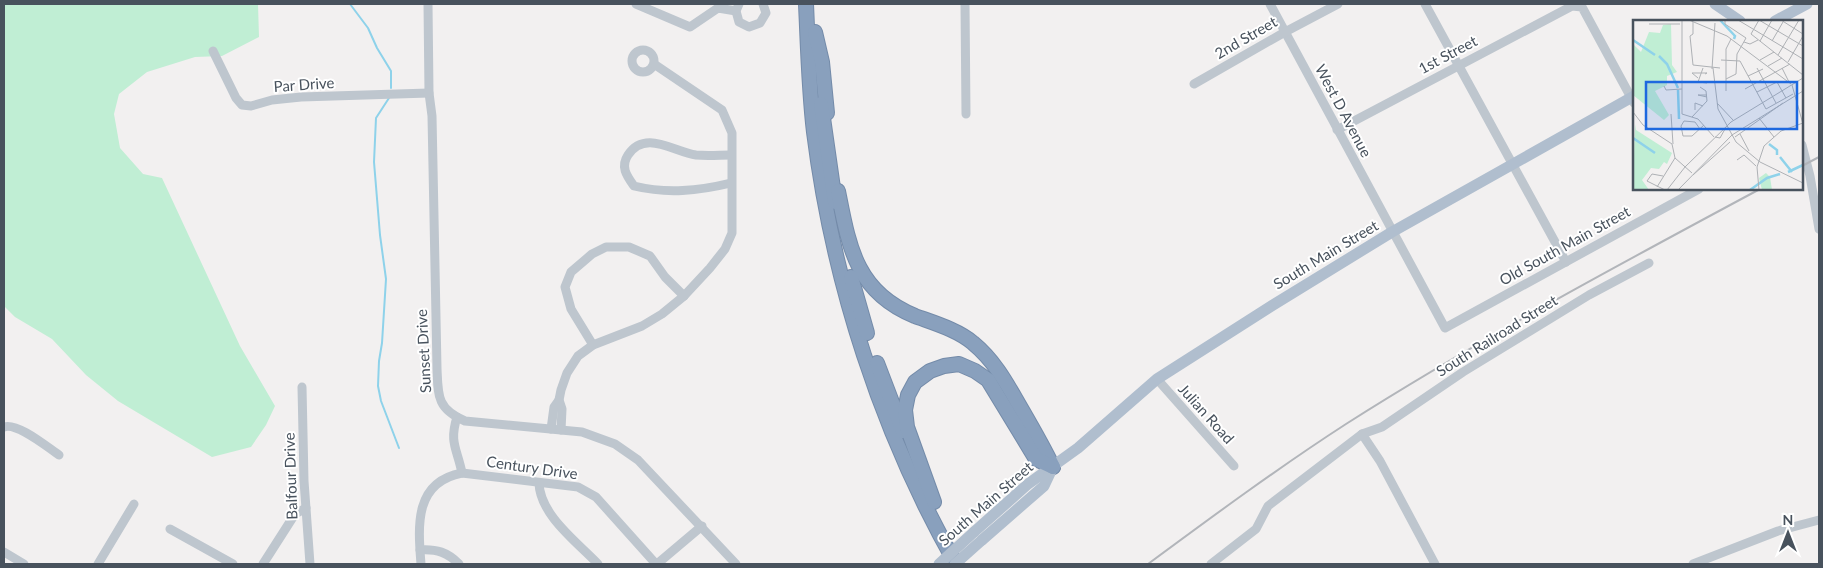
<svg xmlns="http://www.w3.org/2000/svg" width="1823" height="568" font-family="Lato,sans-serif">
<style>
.green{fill:#c0eed4}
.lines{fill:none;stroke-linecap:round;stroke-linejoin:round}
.stream{stroke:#8ed2ea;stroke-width:2}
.highway-casing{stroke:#748ba9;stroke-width:16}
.minor{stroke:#bec6ce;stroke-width:9}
.major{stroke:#b0bece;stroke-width:11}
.highway{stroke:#89a0bd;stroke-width:14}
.rail{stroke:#b2b5ba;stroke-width:2}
.major-bridge{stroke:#b0bece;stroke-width:11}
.labels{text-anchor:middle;stroke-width:4;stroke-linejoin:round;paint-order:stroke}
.street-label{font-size:15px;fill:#48525d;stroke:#fff}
.inset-river{fill:none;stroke:#8ed2ea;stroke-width:2.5}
.inset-road{fill:none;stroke:#aeb1b5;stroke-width:1}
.view{fill:#1d68df;fill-opacity:0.15;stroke:#1d68df;stroke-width:2.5}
.inset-edge{fill:none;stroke:#48525d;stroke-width:2.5}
</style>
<rect width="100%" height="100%" fill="#f2f0f0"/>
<!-- green -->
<polygon class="green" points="4,4 258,4 259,37 222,56 195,57 147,72 119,94 114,114 120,148 143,174 162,178 240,346 275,406 266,425 251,447 212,457 118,401 86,375 52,339 15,317 4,306"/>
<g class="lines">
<!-- stream -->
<g class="stream">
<polyline points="350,4 368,28 377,48 391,71 391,88"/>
<polyline points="389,98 376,118 374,162 380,235 386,279 382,343 379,361 378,386 381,401 399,448"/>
</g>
<defs>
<g id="highway">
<path d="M806,4c2,43 3,86 8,128 19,151 67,300 142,432"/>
<polyline points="815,32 822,62 827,113"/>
<polyline points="821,104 835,202"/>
<path d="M838,191c11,56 18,101 77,125 19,7 43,14 58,27 23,19 35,43 49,67 11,19 22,38 31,57"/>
<polyline points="851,277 867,333"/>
<polyline points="877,363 903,431"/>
<polyline points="934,502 907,427 905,410 908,395 915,382 930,371 944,366 959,364 975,371 988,380 1036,459 1053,467"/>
</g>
</defs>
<!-- highway casing -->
<use href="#highway" class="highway-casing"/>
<!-- minor -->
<g class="minor">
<path d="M428,4l1,89 3,23 5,252c1,28 0,41 28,53l117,11 33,12 23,16 98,104"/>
<polyline points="636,4 690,27 718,8 736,11"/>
<polyline points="739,4 736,11 739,22 749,27 760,23 766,13 763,4"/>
<polyline points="965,4 966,114"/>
<polyline points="1270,4 1445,328 1699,189"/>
<polyline points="1425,4 1566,262"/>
<circle cx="643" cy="61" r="11"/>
<polyline points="213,51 236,98 242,105 251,106 272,100 301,97 429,93"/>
<polyline points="1194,84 1285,32 1338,4"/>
<polyline points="1337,130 1572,6 1582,7 1634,103"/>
<polyline points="1802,145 1810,176 1819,229"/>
<path d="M731,183c-33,8 -64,11 -97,3 -7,-10 -14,-19 -6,-31 17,-26 46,-3 68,0 12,1 24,0 35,0"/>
<polyline points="593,345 571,309 565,287 571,272 592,254 606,247 629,247 650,256 665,277 684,296"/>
<polyline points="1157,379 1234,466"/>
<polyline points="302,387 304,481 310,564"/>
<path d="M457,417c-8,26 0,31 5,56"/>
<path d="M4,427c13,-5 43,20 55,28"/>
<polyline points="551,429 554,407 559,400"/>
<polyline points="561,430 562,409 559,400 561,390 567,373 578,356 593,345 642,326 662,314 684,296 710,268 725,249 732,233 732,133 722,110 654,64"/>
<polyline points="1362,434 1380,461 1435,564"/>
<path d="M539,483c1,32 38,59 59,81"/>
<polyline points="170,529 233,564"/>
<path d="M420,550c17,-1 27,2 39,14"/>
<polyline points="4,552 24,564"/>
<polyline points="98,564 134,504"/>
<polyline points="263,564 295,514 306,508"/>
<path d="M421,564c-3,-38 -7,-82 41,-91l116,14 18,10 60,67"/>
<polyline points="657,564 702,526"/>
<polyline points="1211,564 1256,529 1268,506 1362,434 1382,427 1463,372 1589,295 1649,263"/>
<polyline points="1693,564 1778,531 1819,520"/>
</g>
<!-- major -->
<g class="major">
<polyline points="1715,4 1740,21"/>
<polyline points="1775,21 1807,4"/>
<polyline points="974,532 1028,484 1078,448 1157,379 1273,305 1392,232 1634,96"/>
<polyline points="982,540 1044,486 1052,469"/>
</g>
<!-- highway -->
<use href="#highway" class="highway"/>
<!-- rail -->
<g class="rail">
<polyline points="1802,166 1819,157"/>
<path d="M1148,564c65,-48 130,-96 198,-140 134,-85 274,-160 414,-235"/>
</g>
<!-- major-bridge -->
<g class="major-bridge">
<polyline points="939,564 974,532"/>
<polyline points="955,564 982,540"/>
</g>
</g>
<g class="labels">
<!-- street labels -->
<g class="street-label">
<text transform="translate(1246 38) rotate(-30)" y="5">2nd Street</text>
<text transform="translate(1448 55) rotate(-28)" y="5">1st Street</text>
<text transform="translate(304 85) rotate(-4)" y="5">Par Drive</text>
<text transform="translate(1343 111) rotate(62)" y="5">West D Avenue</text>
<text transform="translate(1565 246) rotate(-29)" y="5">Old South Main Street</text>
<text transform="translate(1326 255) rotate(-31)" y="5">South Main Street</text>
<text transform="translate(1497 336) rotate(-32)" y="5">South Railroad Street</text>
<text transform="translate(424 351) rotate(-93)" y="5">Sunset Drive</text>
<text transform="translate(1206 414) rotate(48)" y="5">Julian Road</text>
<text transform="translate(532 468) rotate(8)" y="5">Century Drive</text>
<text transform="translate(291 476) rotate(-92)" y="5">Balfour Drive</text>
<text transform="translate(986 504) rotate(-41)" y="5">South Main Street</text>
</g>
</g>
<!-- overview -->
<g transform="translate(1633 20)">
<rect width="170" height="170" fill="#f2f0f0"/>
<path d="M38,4l1,41 5,7 -10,4v9l-12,6 14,24 -5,5 -31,-25v-51l8,8 8,-20 11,1 3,-8zM2,104l1,6 36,23 -5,11 -3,-2 -5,7 -8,-1 -9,12 7,10 -16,-1zM133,153l4,4 2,13h-10l-3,-12z" fill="#c0eed4"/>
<path class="inset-river" d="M87,0l15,16 -1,3M0,20l22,15M26,36l8,8 11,24M45,70l1,29M0,118l22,15M136,124l8,6v5M147,137l12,15M155,152l15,-7M117,170l17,-12 13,-4"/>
<path class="inset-road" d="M49,0v94l16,5 16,18M56,0l38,16 64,48M92,0v4l21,14 -9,16 -1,20 -10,5M105,0l65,39M126,0l-8,14 52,41M126,0l44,26M148,0l22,14M60,2v12l-3,2 3,29 27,3M16,4h31M127,21l12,-21M139,21l11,-19M111,22l6,2 8,-4M145,35l21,-35M88,40l19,1 26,48 27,-15M127,40l14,-8M155,42l15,-26M135,46l14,-8M70,48l-5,14 9,1M80,48l5,41 18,33 24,20 43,21M124,48l19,35M149,48l7,14M79,49l3,-46M115,56l15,-7M65,58l-6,-5h15l-2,1M159,65l11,39M31,66l2,4 16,-1M112,69l45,-25M93,71v-42l5,-10M124,72l20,-10 9,16M74,77l-9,-2h9M84,83l16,17M62,90v-7l8,3M0,92l10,13 29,19 3,14 17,15M38,94l2,30M59,97l15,-16 -1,-10 -6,-4M126,98l15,19M51,101l-3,5 2,10h9l12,-11M51,101l11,1 5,7M107,114l9,17M82,117l5,1 5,-9M102,117l48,-34M104,140l7,-5 12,11M60,155l37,-33M30,156l-11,-2 -5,7 18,9M24,167l18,-29M34,170l18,-23 46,-45 72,-44M45,170l54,-55 71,-44M126,170l-2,-23 7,-21 17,-15 22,-8"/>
<path class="view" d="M13,62h151v47h-151z"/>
<rect width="170" height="170" class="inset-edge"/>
</g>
<!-- border -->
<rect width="1823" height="568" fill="none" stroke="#48525d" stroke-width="10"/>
<!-- north arrow -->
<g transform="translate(1788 533)" stroke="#ffffff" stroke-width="4" paint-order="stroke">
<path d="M0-4L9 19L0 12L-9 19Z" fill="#48525d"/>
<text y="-8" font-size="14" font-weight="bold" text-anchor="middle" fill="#48525d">N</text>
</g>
</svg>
